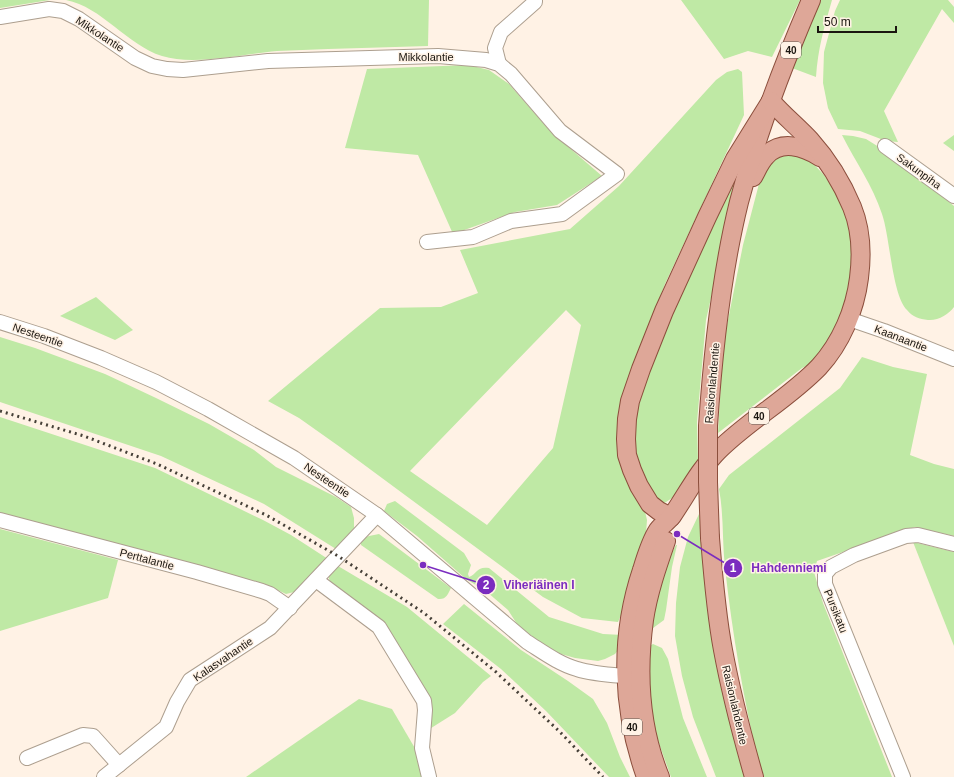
<svg xmlns="http://www.w3.org/2000/svg" width="954" height="777" font-family="Arial,sans-serif">
<style>
.green{fill:#bfe9a5;fill-rule:evenodd}
.lines{fill:none;stroke-linecap:round;stroke-linejoin:round}
.minor-casing{stroke:#ad9f8f;stroke-width:16}
.major-casing{stroke:#8b4e3c;stroke-width:20}
.minor{stroke:#fff;stroke-width:14}
.major{stroke:#dea798;stroke-width:18}
.rail{stroke:#464038;stroke-width:3;stroke-dasharray:2 4;stroke-linecap:butt}
.major-bridge-casing{stroke:#8b4e3c;stroke-width:20;stroke-linecap:butt}
.major-bridge{stroke:#dea798;stroke-width:18}
.labels{text-anchor:middle;stroke-width:3;stroke-linejoin:round;paint-order:stroke}
.shield{fill:#fff2e5;stroke:#5f5850;stroke-width:1}
.shield-label{font-size:10px;font-weight:bold;fill:#1b1610}
.street-label{font-size:11px;fill:#1b1610;stroke:#fff2e5}
.leader{fill:none;stroke:#7b2cbf;stroke-width:1.5}
.callout-dot{fill:#7b2cbf;stroke:#fff2e5;stroke-width:1.5}
.mark-label{font-size:12px;text-anchor:middle;font-weight:bold;fill:#fff}
.callout-label{font-size:12px;text-anchor:middle;font-weight:bold;fill:#7b2cbf;stroke:#fff2e5;stroke-width:3;stroke-linejoin:round;paint-order:stroke}
</style>
<rect width="100%" height="100%" fill="#fff2e5"/>
<!-- green -->
<g class="green">
<polygon points="0,0 50,0 0,8"/>
<path d="M66,0h363l-1,46c-33,1 -66,2 -100,3 -17,1 -34,1 -51,2 -34,3 -83,15 -115,5 -35,-11 -60,-49 -96,-56z"/>
<polygon points="681,0 800,0 772,57 748,51 724,59"/>
<path d="M821,0h11c-8,28 -14,48 -16,77l-24,-9z"/>
<polygon points="840,0 948,0 954,7 954,23 942,9 884,111 898,142 886,141 860,131 838,129 828,108 823,83 824,52 835,11"/>
<polygon points="468,65 489,70 509,84 551,132 602,176 557,205 515,212 453,234 418,155 345,148 367,69"/>
<path d="M738,69l4,3 2,43 -79,169 -35,92 -9,34 26,110 -1,13 -19,69 -9,20 -36,-4 -39,-21 -203,-150 -41,-29 -31,-17 112,-93 61,-1 37,-14 -18,-43 110,-21 49,-43 97,-106 11,-8zM566,310l15,15 -28,123 -66,77 -77,-54z"/>
<path d="M842,135l11,1 13,3 21,13 67,54v101c-5,7 -16,14 -26,13 -9,-1 -15,-3 -21,-10 -15,-15 -17,-73 -25,-96 -9,-28 -27,-53 -40,-79z"/>
<polygon points="954,135 954,151 943,143"/>
<polygon points="785,154 793,154 809,159 824,175 837,194 845,214 851,236 853,257 848,298 833,337 813,363 802,368 718,433 723,345 743,245 760,180 771,161"/>
<polygon points="740,161 728,223 706,320 697,422 698,463 672,498 663,504 652,496 630,442 643,378"/>
<polygon points="96,297 133,330 115,340 60,316"/>
<polygon points="0,337 35,348 105,374 156,398 209,424 254,450 276,467 336,497 351,507 354,518 354,528 336,549 264,504 161,456 0,402"/>
<path d="M862,357l31,10 34,7 -17,81 24,9 20,5v67l-39,-9 -98,34 -3,11 9,31 69,174h-130c-17,-70 -29,-138 -37,-209 -3,-26 -1,-53 -6,-79l10,-14 111,-87z"/>
<polygon points="0,417 155,468 263,520 291,535 328,559 298,591 286,594 265,584 0,513"/>
<path d="M395,501l69,52 7,12 -3,9 1,3c9,-4 8,-11 20,-9l60,49 54,17 20,1 -4,14 -4,5 -10,5 -7,2 -23,-3 -14,-4 -16,-8 -12,-9 -16,-13 -9,-14 -21,-18 -21,-13 -49,-43 -33,-25 3,-7z"/>
<polygon points="699,514 707,605 717,669 738,756 745,777 716,777 693,717 682,676 675,636 676,603 680,567 688,537"/>
<polygon points="0,529 118,560 108,598 0,631"/>
<path d="M379,534l72,54c-3,6 -5,12 -13,11l-77,-54v-6l8,-3z"/>
<polygon points="913,542 954,552 954,646"/>
<path d="M676,545h1l-5,22 -6,43 -2,10 -15,11c5,-30 12,-60 27,-86z"/>
<polygon points="338,566 407,607 491,676 483,682 455,713 428,730 429,717 385,630 332,586 329,579 329,574"/>
<polygon points="464,604 521,650 568,681 593,699 607,723 620,757 630,777 609,777 546,711 501,669 443,624"/>
<polygon points="653,644 662,648 668,659 683,718 707,777 671,777 656,735 647,678 648,647"/>
<polygon points="359,699 392,709 416,750 423,777 246,777"/>
</g>
<g class="lines">
<defs>
<g id="minor">
<polyline points="0,17 49,9 63,11 79,19 135,58 152,66 167,69 183,70 268,61 438,56 486,60 499,64 511,74 560,131 617,174 562,214 511,221 473,237 427,242"/>
<polyline points="499,64 495,48 501,32 535,2 535,0"/>
<polyline points="885,146 954,196"/>
<polyline points="849,319 884,331 954,359"/>
<path d="M0,322l44,14 57,22 55,24 52,27 86,49 83,57 150,127c16,10 32,22 50,27 19,6 40,6 59,8"/>
<polyline points="0,520 197,572 262,591 270,594 290,608"/>
<polyline points="316,580 379,627 424,701 425,710 422,748 429,777"/>
<polyline points="27,758 83,735 93,736 119,765"/>
<polyline points="104,777 166,727 177,702 190,680 270,628 377,515"/>
<polyline points="903,777 825,584 825,574 831,567 854,555 906,536 918,535 954,544"/>
</g>
<g id="major">
<path d="M753,177c4,-7 7,-15 13,-21 15,-17 38,-9 54,1"/>
<path d="M708,426c5,-75 13,-151 31,-224 18,-69 44,-137 72,-202"/>
<polyline points="671,517 659,511 650,504 639,486 632,470 627,455 626,439 627,419 630,401 641,369 664,311 707,217 735,159 771,101"/>
<path d="M710,538c3,37 6,75 13,112 8,43 19,85 31,127"/>
<path d="M646,777c-24,-67 -27,-139 -4,-207 3,-10 10,-31 16,-40 4,-5 10,-9 14,-14 15,-22 27,-46 46,-65 31,-31 70,-52 101,-84 22,-24 36,-57 40,-89 3,-23 2,-49 -7,-71 -10,-24 -24,-47 -42,-67 -12,-13 -27,-25 -39,-39"/>
<path d="M660,777c-20,-49 -23,-105 -16,-157 4,-27 13,-53 22,-79"/>
</g>
</defs>
<!-- minor casing -->
<use href="#minor" class="minor-casing"/>
<!-- major casing -->
<use href="#major" class="major-casing"/>
<!-- minor -->
<use href="#minor" class="minor"/>
<!-- major -->
<use href="#major" class="major"/>
<!-- rail -->
<polyline class="rail" points="0,411 84,436 157,464 266,515 338,556 424,613 496,672 560,732 603,777"/>
<defs>
<polyline id="major-bridge" points="708,426 708,482 710,538"/>
</defs>
<!-- major-bridge casing -->
<use href="#major-bridge" class="major-bridge-casing"/>
<!-- major-bridge -->
<use href="#major-bridge" class="major-bridge"/>
</g>
<g class="labels">
<!-- shield labels -->
<g class="shield">
<rect x="781" y="42" width="20" height="16" rx="3"/>
<rect x="749" y="408" width="20" height="16" rx="3"/>
<rect x="622" y="719" width="20" height="16" rx="3"/>
</g>
<g class="shield-label">
<text x="791" y="54">40</text>
<text x="759" y="420">40</text>
<text x="632" y="731">40</text>
</g>
<!-- street labels -->
<g class="street-label">
<text transform="translate(100 34) rotate(33)" y="4">Mikkolantie</text>
<text x="426" y="61">Mikkolantie</text>
<text transform="translate(919 171) rotate(36)" y="4">Sakunpiha</text>
<text transform="translate(38 335) rotate(19)" y="4">Nesteentie</text>
<text transform="translate(901 338) rotate(21)" y="4">Kaanaantie</text>
<text transform="translate(712 383) rotate(-85)" y="4">Raisionlahdentie</text>
<text transform="translate(327 480) rotate(34)" y="4">Nesteentie</text>
<text transform="translate(147 559) rotate(15)" y="4">Perttalantie</text>
<text transform="translate(836 611) rotate(68)" y="4">Pursikatu</text>
<text transform="translate(223 659) rotate(-34)" y="4">Kalasvahantie</text>
<text transform="translate(735 705) rotate(77)" y="4">Raisionlahdentie</text>
</g>
</g>
<!-- callouts -->
<path class="leader" d="M677 534L733 568M423 565L486 585"/>
<g class="callout-dot">
<circle cx="677" cy="534" r="4"/>
<circle cx="423" cy="565" r="4"/>
<circle cx="733" cy="568" r="10"/>
<circle cx="486" cy="585" r="10"/>
</g>
<g class="mark-label">
<text x="733" y="572">1</text>
<text x="486" y="589">2</text>
</g>
<g class="callout-label">
<text x="789" y="572">Hahdenniemi</text>
<text x="539" y="589">Viheriäinen I</text>
</g>
<!-- scale -->
<path d="M818 26v6h78v-6" fill="none" stroke="#1b1610" stroke-width="2"/>
<text x="824" y="26" font-size="12" fill="#1b1610" stroke="#fff2e5" stroke-width="3" paint-order="stroke">50 m</text>
</svg>
